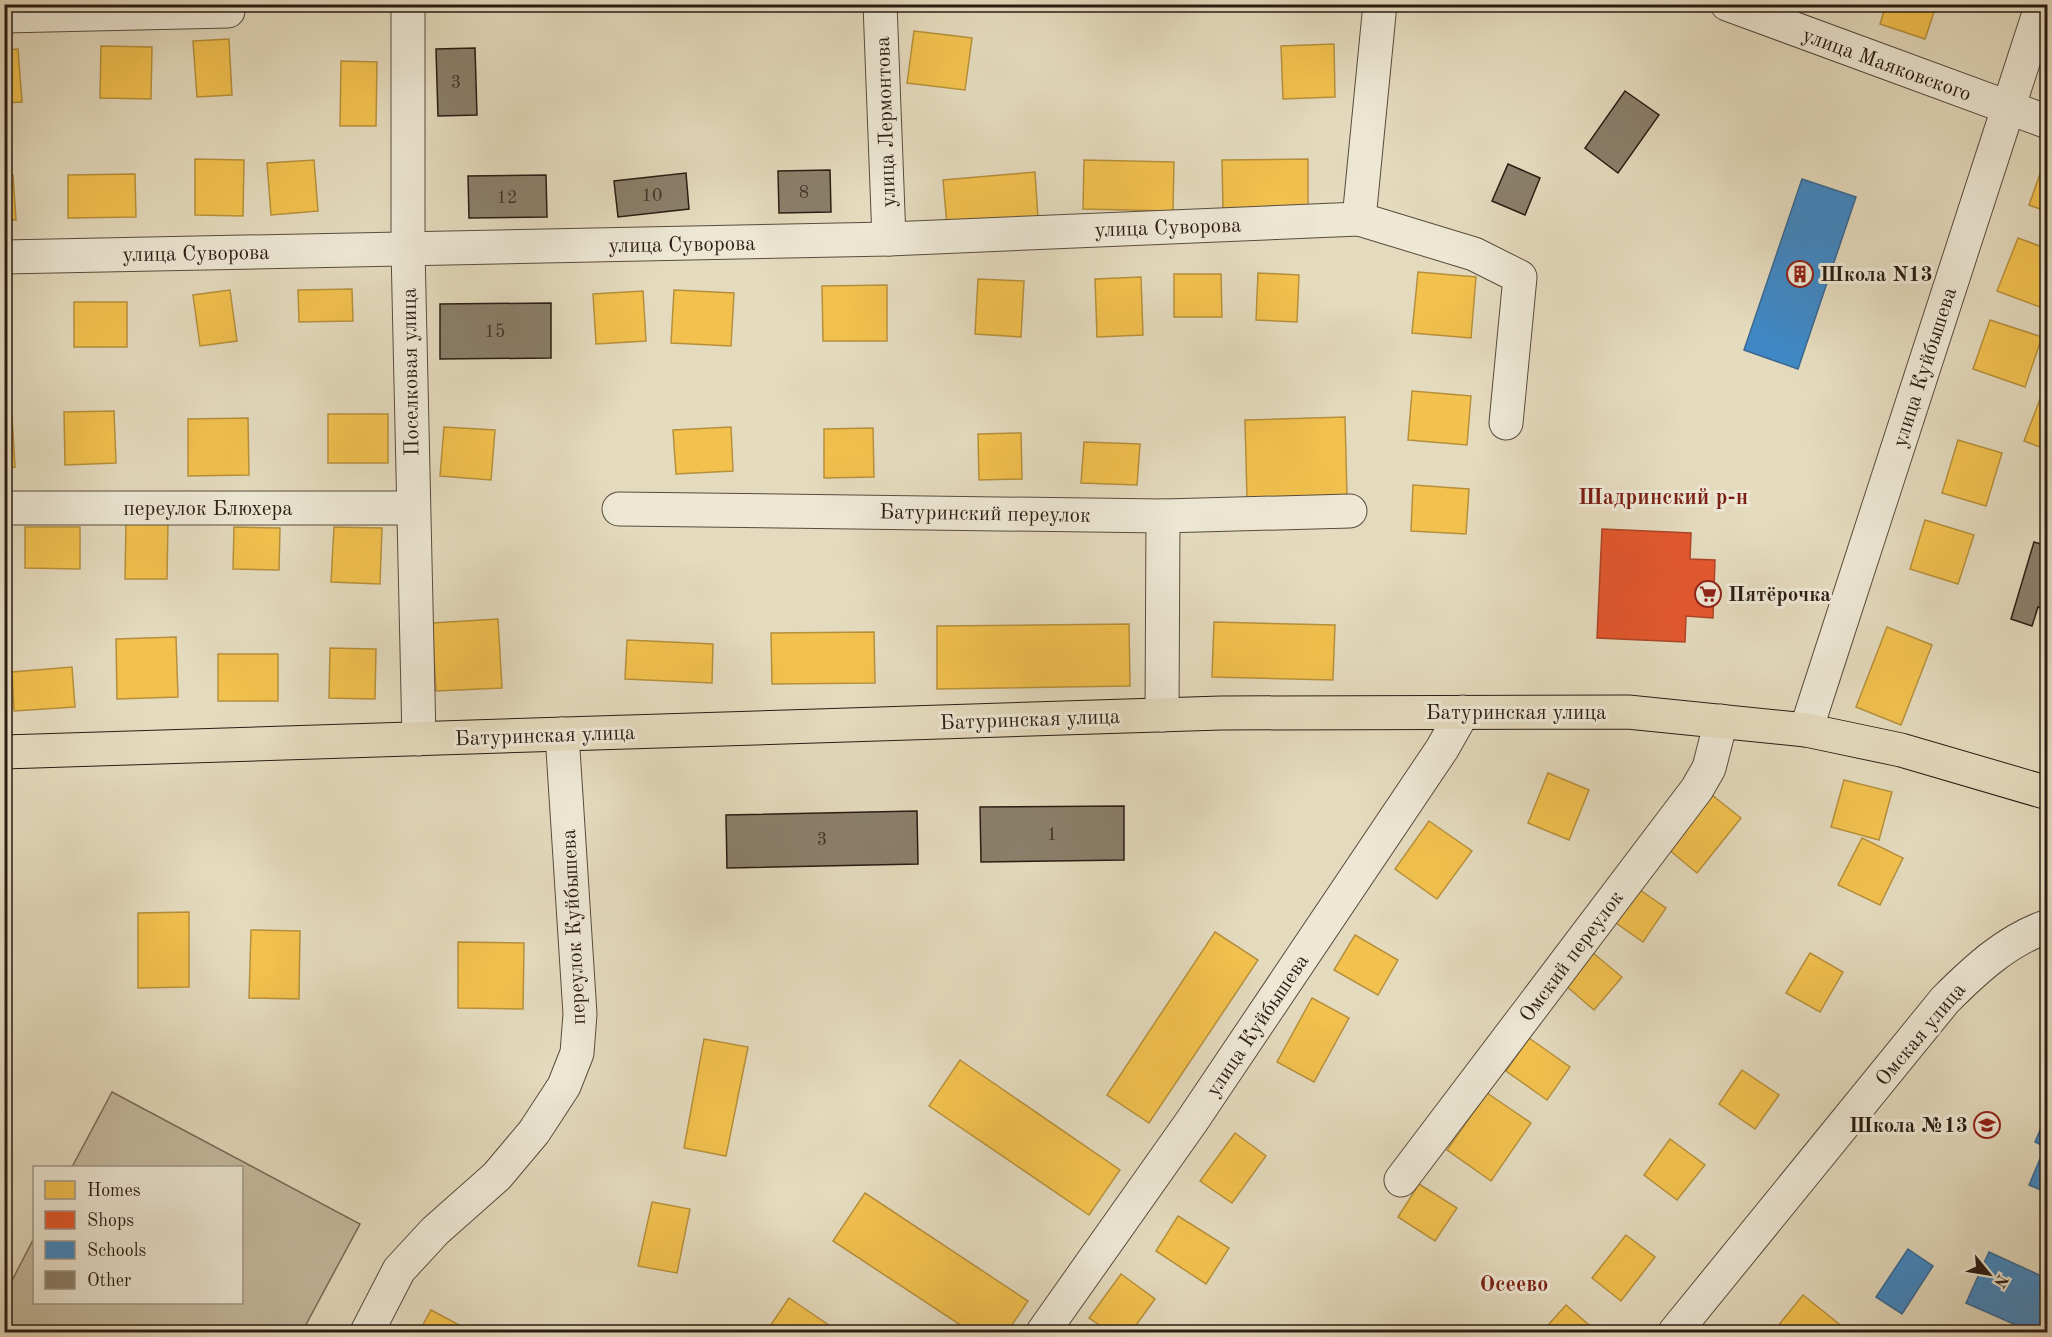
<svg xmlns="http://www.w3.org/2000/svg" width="2052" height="1337" font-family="'Old Standard TT',serif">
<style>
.green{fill:#c5baa0;stroke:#786b5a;stroke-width:1.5}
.homes{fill:#f2c14e;stroke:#b6903c;stroke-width:1.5}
.shops{fill:#e4572e;stroke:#ac4526;stroke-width:1.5}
.schools{fill:#3f88c5;stroke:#396890;stroke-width:1.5}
.building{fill:#8b7f6b;stroke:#2b1c13;stroke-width:1.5}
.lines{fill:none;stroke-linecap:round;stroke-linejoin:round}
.minor-casing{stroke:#594c3e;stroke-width:35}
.major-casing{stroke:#2b1c13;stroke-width:35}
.minor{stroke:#ede7d4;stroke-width:33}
.major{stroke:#e4dabd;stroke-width:33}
.labels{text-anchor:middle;stroke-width:6;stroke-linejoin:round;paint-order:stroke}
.number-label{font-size:18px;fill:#433529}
.street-label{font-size:21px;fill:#2b1c13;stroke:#ede7d4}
.poi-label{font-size:21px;font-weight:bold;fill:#2b1c13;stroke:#ede7d4;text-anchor:start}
.neighbourhood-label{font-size:22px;font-weight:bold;fill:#7a1f14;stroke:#ede7d4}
</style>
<rect width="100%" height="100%" fill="#e4dabd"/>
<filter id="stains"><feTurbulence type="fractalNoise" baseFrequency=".00333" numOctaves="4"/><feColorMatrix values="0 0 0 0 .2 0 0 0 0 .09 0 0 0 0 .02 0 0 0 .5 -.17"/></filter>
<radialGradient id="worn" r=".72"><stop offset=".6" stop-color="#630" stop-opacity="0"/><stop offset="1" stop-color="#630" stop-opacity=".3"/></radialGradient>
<!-- green -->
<polygon class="green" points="112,1092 360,1224 302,1332 5,1332 5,1294 34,1238 34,1302 242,1302 242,1168 72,1167"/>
<!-- homes -->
<g class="homes">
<polygon points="814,4 860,4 860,5 814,6"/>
<polygon points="1886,4 1921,4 1935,9 1925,39 1880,24"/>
<polygon points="914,31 972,38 965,90 907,83"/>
<polygon points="229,39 232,95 197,97 193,41"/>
<polygon points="1334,44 1335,97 1283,99 1281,46"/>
<polygon points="101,46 152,47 151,99 100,98"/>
<polygon points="18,49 22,102 4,103 4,50"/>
<polygon points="341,61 377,62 376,126 340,126"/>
<polygon points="195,159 244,160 243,216 195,215"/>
<polygon points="1308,159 1308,211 1223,211 1222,160"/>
<polygon points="314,160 318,211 271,215 267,163"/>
<polygon points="1084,160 1174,162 1173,211 1083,209"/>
<polygon points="2045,160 2048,161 2048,212 2029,205"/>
<polygon points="1035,172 1038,218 947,225 943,180"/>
<polygon points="135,174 136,217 68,218 68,175"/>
<polygon points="13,175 16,220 4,220 4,176"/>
<polygon points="2018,238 2048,249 2048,310 1997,291"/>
<polygon points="1418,272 1476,277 1471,338 1412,333"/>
<polygon points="1258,273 1299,275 1297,322 1256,320"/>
<polygon points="1174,274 1221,274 1222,317 1174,317"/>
<polygon points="1141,277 1143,335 1097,337 1095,279"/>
<polygon points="978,279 1024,281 1021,337 975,334"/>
<polygon points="887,285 887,341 823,341 822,286"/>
<polygon points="352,289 353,321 299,322 298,290"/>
<polygon points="230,290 237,341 200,346 193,295"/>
<polygon points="674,290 734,293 731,346 671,343"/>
<polygon points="643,291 646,341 596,344 593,294"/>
<rect x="74" y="302" width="53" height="45"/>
<polygon points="1990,320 2042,337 2025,387 1973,369"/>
<polygon points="1412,391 1471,396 1467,445 1408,440"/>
<polygon points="2042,394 2048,397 2048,450 2024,441"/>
<polygon points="114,411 116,463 65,465 64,412"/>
<rect x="328" y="414" width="60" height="49"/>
<polygon points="12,416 15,467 4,468 4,417"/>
<polygon points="1345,417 1347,495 1247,498 1245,420"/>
<polygon points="248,418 249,475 188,476 188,419"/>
<polygon points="444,427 495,430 491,480 440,476"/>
<polygon points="731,427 733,471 676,474 673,430"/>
<polygon points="873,428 874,477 824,478 824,429"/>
<polygon points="1021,433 1022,479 979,480 978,434"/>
<polygon points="1958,440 2002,453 1986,506 1942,493"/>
<polygon points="1084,442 1140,444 1137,485 1081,483"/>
<polygon points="1413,485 1469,489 1466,534 1411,531"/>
<polygon points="1925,520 1974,535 1958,584 1910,569"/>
<polygon points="126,522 168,523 167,579 125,579"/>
<polygon points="25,527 80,527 80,569 25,568"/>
<polygon points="234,527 280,528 279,570 233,569"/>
<polygon points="334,527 382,528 380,584 331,582"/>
<polygon points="498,619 502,688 436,691 432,623"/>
<polygon points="1214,622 1335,625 1333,680 1212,677"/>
<polygon points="1129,624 1130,686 937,689 937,626"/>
<polygon points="1887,627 1932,645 1901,725 1856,707"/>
<polygon points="874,632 875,683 772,684 771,633"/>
<polygon points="176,637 178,697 117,699 116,639"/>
<polygon points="627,640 713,644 712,683 625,679"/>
<polygon points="330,648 376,649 375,699 329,698"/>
<rect x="218" y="654" width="60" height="47"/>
<polygon points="72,667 75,707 14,711 12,672"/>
<polygon points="1548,773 1589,790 1569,840 1528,823"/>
<polygon points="1844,780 1892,792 1879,840 1831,827"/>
<polygon points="1712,795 1741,818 1697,873 1668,849"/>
<polygon points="1429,821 1472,851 1437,899 1395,869"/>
<polygon points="1862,838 1903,858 1880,905 1838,885"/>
<polygon points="1640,890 1666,908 1643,942 1616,923"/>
<polygon points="189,912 189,987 138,988 138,913"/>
<polygon points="251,930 300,931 299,999 249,998"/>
<polygon points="1215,932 1258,960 1149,1123 1107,1095"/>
<polygon points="1355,935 1398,960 1378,995 1334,970"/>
<polygon points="458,942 524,943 523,1009 458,1008"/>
<polygon points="1593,953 1622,977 1594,1010 1566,986"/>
<polygon points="1810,953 1843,972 1820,1012 1786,993"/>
<polygon points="1312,998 1349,1018 1314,1082 1277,1062"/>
<polygon points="1529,1038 1570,1067 1547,1100 1506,1071"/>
<polygon points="704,1039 748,1047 726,1156 684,1148"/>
<polygon points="960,1060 1120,1170 1089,1215 929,1106"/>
<polygon points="1742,1070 1779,1095 1755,1129 1719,1104"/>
<polygon points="1487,1093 1531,1123 1491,1181 1447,1150"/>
<polygon points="1235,1133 1266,1156 1232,1203 1200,1181"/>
<polygon points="1670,1139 1705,1165 1677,1200 1644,1175"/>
<polygon points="1419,1184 1457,1208 1435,1241 1398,1217"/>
<polygon points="865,1193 1028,1301 1007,1332 971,1332 833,1241"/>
<polygon points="652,1202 690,1209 677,1273 638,1266"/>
<polygon points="1178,1216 1229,1248 1206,1284 1156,1251"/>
<polygon points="1626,1235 1655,1257 1621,1301 1592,1278"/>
<polygon points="1121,1274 1155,1299 1131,1332 1110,1332 1089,1318"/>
<polygon points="1803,1295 1849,1332 1773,1332"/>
<polygon points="789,1298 839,1332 766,1332"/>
<polygon points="1566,1305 1597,1332 1542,1332"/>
<polygon points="431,1310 463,1327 461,1332 419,1332"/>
</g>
<!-- shops -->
<polygon class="shops" points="1602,529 1691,533 1690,559 1715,560 1713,618 1686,616 1685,642 1597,638"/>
<!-- schools -->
<g class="schools">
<polygon points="1802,179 1856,197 1798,369 1744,350"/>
<polygon points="2048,1112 2048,1193 2029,1185 2045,1147 2035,1142"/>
<polygon points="1908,1249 1933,1266 1902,1314 1876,1297"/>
<polygon points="1989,1252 2048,1279 2048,1332 2032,1332 1966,1303"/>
</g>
<!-- building -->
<g class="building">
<polygon points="475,48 477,115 438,116 436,49"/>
<polygon points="1625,91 1659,115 1618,173 1585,148"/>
<polygon points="1508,164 1540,178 1525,215 1492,201"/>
<polygon points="830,170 831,212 779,213 778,171"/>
<polygon points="686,173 689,209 618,217 614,181"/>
<polygon points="546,175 547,217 469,218 468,176"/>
<polygon points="551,303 551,358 440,359 440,304"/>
<polygon points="2034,542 2048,546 2048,610 2038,607 2032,626 2011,619"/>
<polygon points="1124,806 1124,860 981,862 980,807"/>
<polygon points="917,811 918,864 727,868 726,815"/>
</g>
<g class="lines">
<defs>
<g id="minor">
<polyline points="408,4 408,249 419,739"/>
<polyline points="880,4 889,239"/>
<polyline points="1380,4 1359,219 1474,254 1520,277 1506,423"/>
<polyline points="1727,4 2048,122"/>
<polyline points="4,16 228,11 228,4"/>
<polyline points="4,257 889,239 1359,219"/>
<polyline points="4,508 412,508"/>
<polyline points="619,509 1163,516 1350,511"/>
<polyline points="1162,715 1163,516"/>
<polyline points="1806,730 2042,4"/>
<polyline points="1401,1180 1697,789 1709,768 1721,721"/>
<polyline points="367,1332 399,1270 435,1231 497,1176 534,1132 564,1086 577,1053 580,1014 562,734"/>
<polyline points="1043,1332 1192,1121 1442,749 1463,712"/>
<path d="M1675,1332l270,-332c31,-31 61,-59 103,-74"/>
</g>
<polyline id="major" points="4,752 1221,713 1628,712 1806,730 1901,750 2048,793"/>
</defs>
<!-- minor casing -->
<use href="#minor" class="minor-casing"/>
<!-- major casing -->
<use href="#major" class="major-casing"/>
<!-- minor -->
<use href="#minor" class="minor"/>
<!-- major -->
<use href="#major" class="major"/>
</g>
<!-- icons -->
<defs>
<symbol id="building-ring" viewBox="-11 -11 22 22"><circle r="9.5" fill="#ede7d4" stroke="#8f2418" stroke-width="1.5"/><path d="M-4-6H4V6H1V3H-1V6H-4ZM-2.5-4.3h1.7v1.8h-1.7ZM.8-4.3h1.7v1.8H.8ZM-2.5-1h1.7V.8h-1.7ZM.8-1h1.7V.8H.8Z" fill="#8f2418"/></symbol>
<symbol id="supermarket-ring" viewBox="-11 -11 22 22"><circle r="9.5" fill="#ede7d4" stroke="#8f2418" stroke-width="1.5"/><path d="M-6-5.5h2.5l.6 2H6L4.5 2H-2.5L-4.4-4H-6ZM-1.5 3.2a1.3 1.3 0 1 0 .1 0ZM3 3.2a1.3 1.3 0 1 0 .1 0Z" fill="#8f2418"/></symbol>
<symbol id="school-ring" viewBox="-11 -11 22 22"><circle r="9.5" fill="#ede7d4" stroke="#8f2418" stroke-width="1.5"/><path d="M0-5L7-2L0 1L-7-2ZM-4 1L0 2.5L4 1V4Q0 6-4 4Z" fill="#8f2418"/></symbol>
</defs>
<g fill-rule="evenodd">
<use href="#building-ring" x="1785" y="259" width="30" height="30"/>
<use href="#supermarket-ring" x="1693" y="579" width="30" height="30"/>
<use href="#school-ring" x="1972" y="1110" width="30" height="30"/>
</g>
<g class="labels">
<!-- number labels -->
<g class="number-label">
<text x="456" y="88">3</text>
<text x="804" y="198">8</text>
<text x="652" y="201">10</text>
<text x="507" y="203">12</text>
<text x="495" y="337">15</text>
<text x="1052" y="840">1</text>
<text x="822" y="845">3</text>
</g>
<!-- street labels -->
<g class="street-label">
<text transform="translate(1887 64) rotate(20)" y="7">улица Маяковского</text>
<text transform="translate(885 122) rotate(-92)" y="7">улица Лермонтова</text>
<text transform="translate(1168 227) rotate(-2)" y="7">улица Суворова</text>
<text transform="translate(682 244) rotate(-1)" y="7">улица Суворова</text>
<text transform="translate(196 253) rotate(-1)" y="7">улица Суворова</text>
<text transform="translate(1924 367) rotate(-72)" y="7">улица Куйбышева</text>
<text transform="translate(410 372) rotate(-91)" y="7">Поселковая улица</text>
<text x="208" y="515">переулок Блюхера</text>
<text transform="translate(985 513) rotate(1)" y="7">Батуринский переулок</text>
<text x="1516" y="719">Батуринская улица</text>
<text transform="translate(1030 719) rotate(-2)" y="7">Батуринская улица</text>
<text transform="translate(545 735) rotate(-2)" y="7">Батуринская улица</text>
<text transform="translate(573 927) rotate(-93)" y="7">переулок Куйбышева</text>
<text transform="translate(1571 956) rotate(-53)" y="7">Омский переулок</text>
<text transform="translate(1257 1025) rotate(-56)" y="7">улица Куйбышева</text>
<text transform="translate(1920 1034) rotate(-50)" y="7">Омская улица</text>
</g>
<!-- poi labels -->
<g class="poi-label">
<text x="1820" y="281">Школа N13</text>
<text x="1728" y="601">Пятёрочка</text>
<text x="1968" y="1132" text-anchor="end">Школа №13</text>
</g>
<!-- neighbourhood labels -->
<g class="neighbourhood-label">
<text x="1663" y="504">Шадринский р-н</text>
<text x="1514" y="1291">Осеево</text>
</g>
</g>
<!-- margin -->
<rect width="2052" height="1337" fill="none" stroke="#e4dabd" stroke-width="24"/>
<rect x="6" y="6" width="2040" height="1325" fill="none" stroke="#2b1c13" stroke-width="3"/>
<rect x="12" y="12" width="2028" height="1313" fill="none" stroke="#2b1c13" stroke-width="1.5"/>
<!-- legend -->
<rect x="33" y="1166" width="210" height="138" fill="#ede7d4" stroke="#9f9687" stroke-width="1.5"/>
<rect x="45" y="1181" width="30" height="18" fill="#f2c14e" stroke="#9f9687" stroke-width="1.5"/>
<text x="87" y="1196" font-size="18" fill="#2b1c13">Homes</text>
<rect x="45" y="1211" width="30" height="18" fill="#e4572e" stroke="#9f9687" stroke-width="1.5"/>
<text x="87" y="1226" font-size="18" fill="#2b1c13">Shops</text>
<rect x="45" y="1241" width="30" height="18" fill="#3f88c5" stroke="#9f9687" stroke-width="1.5"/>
<text x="87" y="1256" font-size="18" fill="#2b1c13">Schools</text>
<rect x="45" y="1271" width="30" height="18" fill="#8b7f6b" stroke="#9f9687" stroke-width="1.5"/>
<text x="87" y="1286" font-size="18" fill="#2b1c13">Other</text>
<!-- north arrow -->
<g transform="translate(1989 1274) rotate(120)" stroke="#ede7d4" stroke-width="4.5" paint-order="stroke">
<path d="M0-4.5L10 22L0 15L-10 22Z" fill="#2b1c13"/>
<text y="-9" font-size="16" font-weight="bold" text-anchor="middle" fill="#2b1c13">N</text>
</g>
<rect width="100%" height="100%" filter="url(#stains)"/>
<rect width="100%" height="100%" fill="url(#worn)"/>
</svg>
